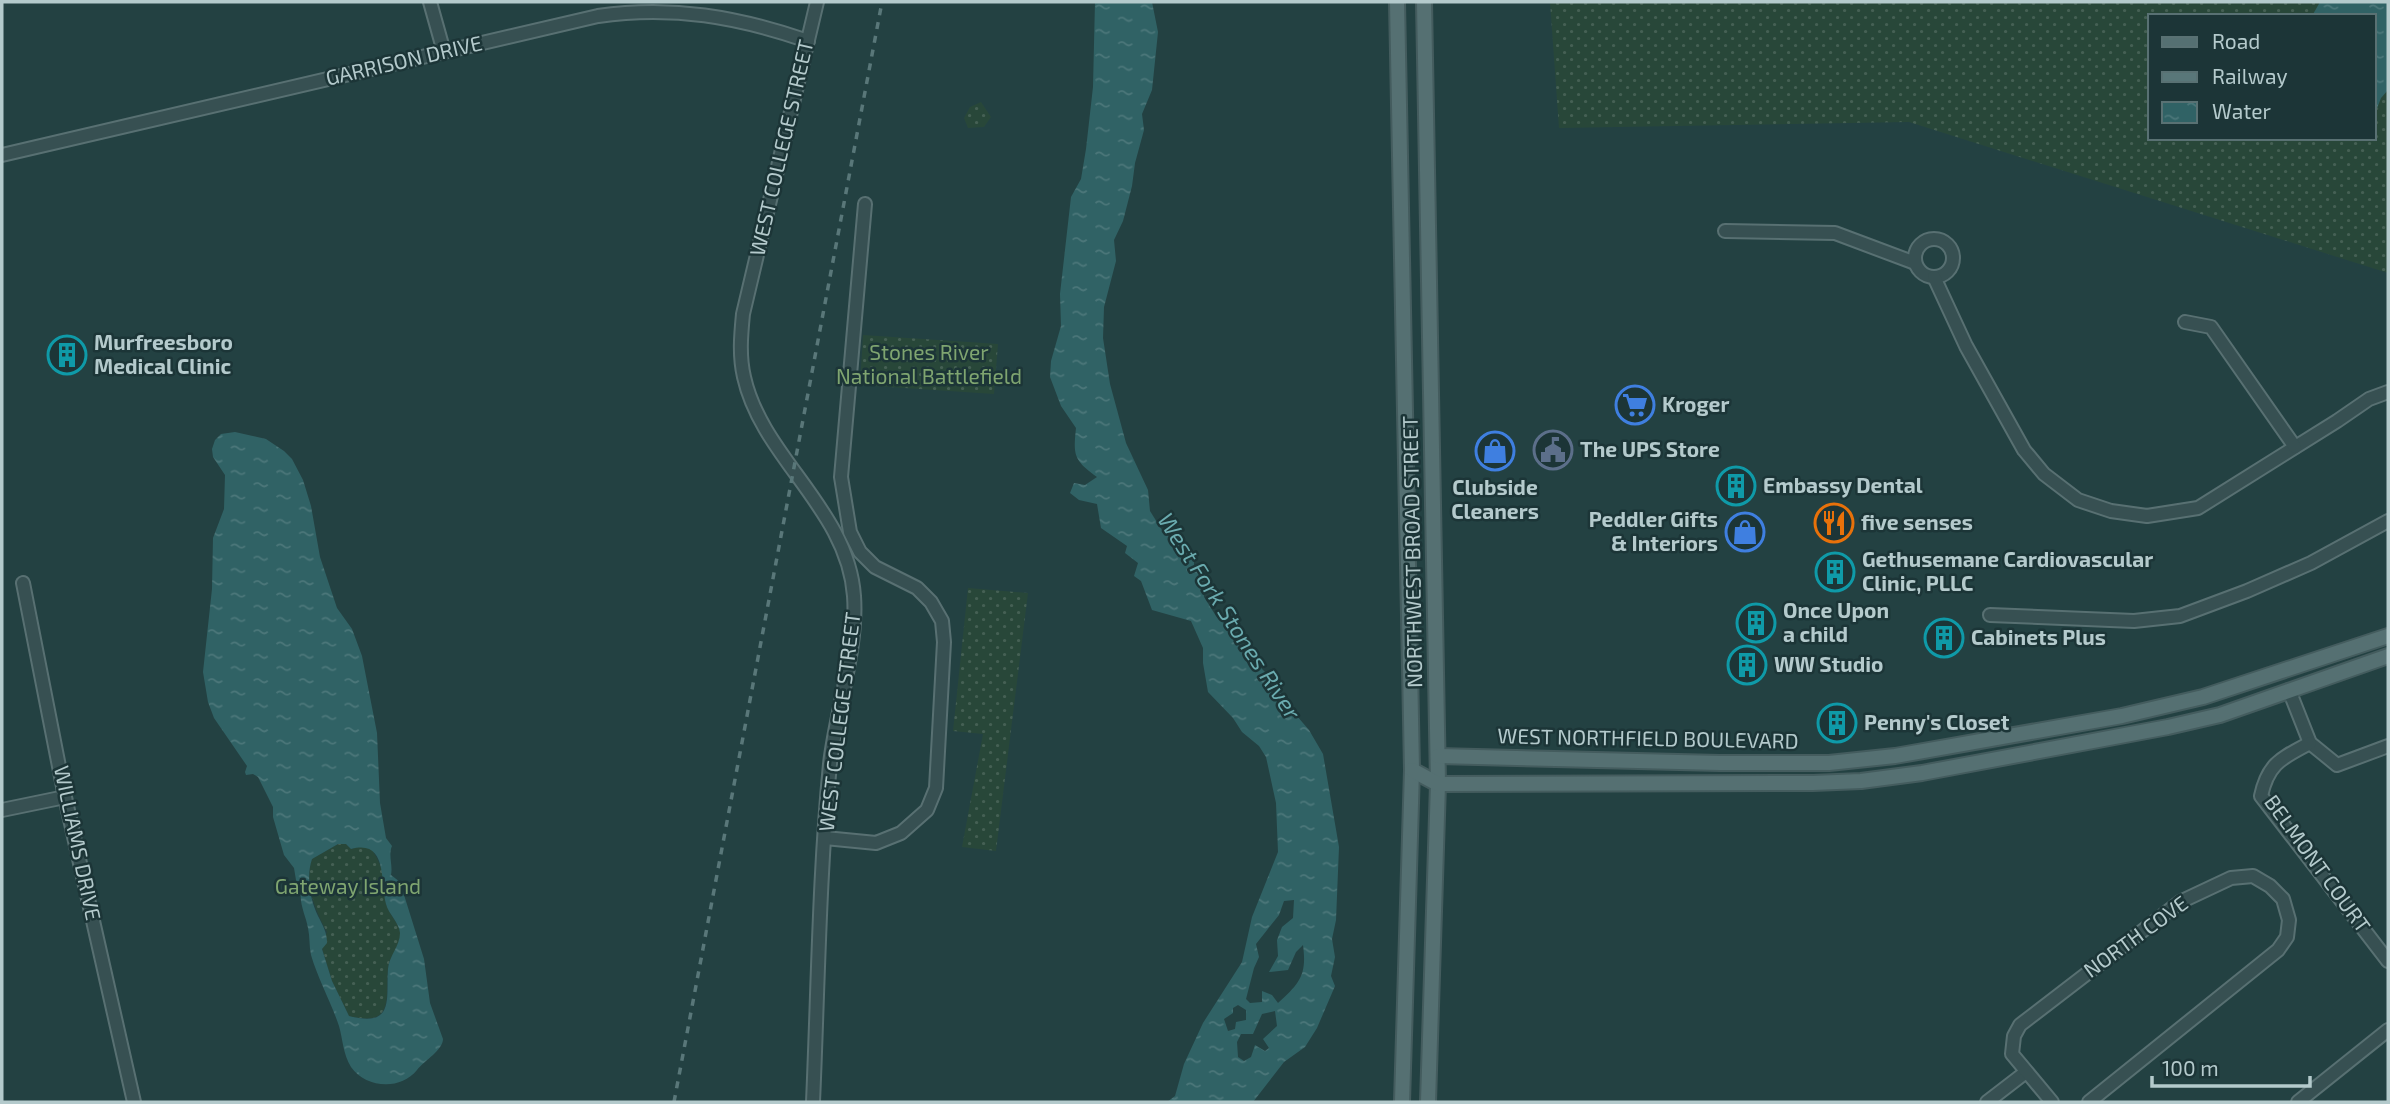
<svg xmlns="http://www.w3.org/2000/svg" width="2390" height="1104" font-family="'Exo 2',sans-serif">
<style>
.grass{fill:url(#grass-dots);fill-rule:evenodd}
.water{fill:url(#water-ripples);fill-rule:evenodd}
.lines{fill:none;stroke-linecap:round;stroke-linejoin:round}
.minor-casing{stroke:#587072;stroke-width:16}
.major-casing{stroke:#445c5e;stroke-width:18}
.minor{stroke:#375052;stroke-width:12}
.major{stroke:#557072;stroke-width:14}
.rail{stroke:#597779;stroke-width:3.5;stroke-dasharray:7 7;stroke-linecap:butt}
.labels{text-anchor:middle;stroke-width:5;stroke-linejoin:round;paint-order:stroke}
.street-label{font-size:21px;fill:#b4cacc;stroke:#1c3537}
.poi-label{font-size:21px;font-weight:bold;fill:#b4cacc;stroke:#1c3537;text-anchor:start}
.park-label{font-size:21px;fill:#7fa570;stroke:#1c3537}
.water-label{font-size:23px;font-style:italic;fill:#6aabaf;stroke:#1c3537}
</style>
<defs>
<pattern id="grass-dots" width="8" height="8" patternUnits="userSpaceOnUse" patternTransform="scale(1.75)"><rect width="8" height="8" fill="#284739"/><path d="M2 2h.1M6 6h.1" fill="none" stroke="#456054" stroke-width="1.8" stroke-linecap="round"/></pattern>
<pattern id="water-ripples" width="26" height="14" patternUnits="userSpaceOnUse" patternTransform="scale(1.75)"><rect width="26" height="14" fill="#306265"/><path d="M2 4q2-2 4 0t4 0M15 11q2-2 4 0t4 0" fill="none" stroke="#4c777a"/></pattern>
</defs>
<rect width="100%" height="100%" fill="#234142"/>
<!-- grass -->
<g class="grass">
<path d="M1550,2h838v271l-479,-151 -350,6zM2150,16h224v122h-224z"/>
<polygon points="981,102 991,117 984,127 968,128 964,118 970,107"/>
<polygon points="863,335 998,344 994,394 860,385"/>
<polygon points="968,588 1028,593 996,851 962,847 983,734 953,731"/>
<path d="M338,844h8l5,5 11,-3 9,2c5,8 11,19 13,29 2,10 -1,22 4,32 4,10 14,17 12,29 -2,11 -11,19 -12,30 -3,31 7,59 -39,48l-17,-35 -10,-33 5,-16c-12,-22 -23,-49 -15,-73z"/>
</g>
<!-- water -->
<g class="water">
<path d="M1095,2h57l6,30 -6,58 -10,24 2,16 -9,33 -3,23 -9,35 -9,19 2,21 -12,46 -1,31 7,46 16,59 22,47 2,21 15,24 14,4 8,15 7,7v5l8,13 2,18 12,19 12,10 6,15 36,36 20,31 19,22 14,24 16,93 -3,73 -4,19 3,18 -4,19 4,10 -18,42 -12,19 -21,15 -31,40h-86l8,-6 9,-32 19,-41 39,-61 10,-45 26,-65 -2,-49 -10,-46 -7,-11 -17,-14 -9,-14 -25,-26 -5,-29v-15l-12,-27 -39,-11 -11,-29 -7,-5 4,-13 -13,-10 2,-7 -26,-18 -4,-24 -18,-4 -9,-7 4,-10 11,2 12,-8c-23,-17 -24,-21 -21,-49l-15,-22 -11,-29 1,-16 10,-35 -1,-32 11,-97 10,-18 5,-30 7,-62zM1294,900l-1,18 -11,9 -5,13 1,16 -9,16 19,-2 8,-18 7,-7c4,30 -3,38 -25,58l-6,-8 -10,-4v11l-12,1 -4,-4 8,-31 5,-11 -3,-13 23,-29 5,-14zM1238,1005l8,5v10l-10,2 -1,7 -7,2 -4,-12 9,-6v-5zM1275,1011l2,15 -14,13 6,9 -4,3 -10,-6 -4,12 -7,4 -6,-4 -1,-15 4,-8h12l9,-20z"/>
<polygon points="2320,2 2388,2 2388,90 2381,98 2374,116 2374,16 2312,16"/>
<path d="M235,432l31,7 18,12 8,8 11,21 8,26 9,51 17,51 15,21 10,27 15,77 3,70 6,35 6,8c-4,9 1,19 -1,29l9,7 24,77 6,44 13,36c0,11 -18,21 -26,31 -17,21 -51,18 -66,-3 -8,-13 -8,-27 -12,-41 -8,-24 -21,-47 -28,-71 -2,-9 -1,-18 -3,-27 -2,-12 -9,-24 -7,-37l-4,-5 -3,-18 -10,-13 -11,-38v-10l-15,-30 -5,-3 -7,1 -1,-3 2,-6 -33,-48 -6,-16 -5,-30 9,-83 1,-51 11,-29 1,-34 -12,-18 -1,-8 3,-9 6,-6zM338,844h8l5,5c37,-10 29,32 35,55 3,11 13,18 14,29 0,13 -11,23 -12,36 -2,30 7,59 -39,47l-17,-35 -10,-32 5,-6c0,-11 -4,-17 -9,-27 -8,-16 -12,-40 -6,-57z"/>
</g>
<g class="lines">
<defs>
<g id="minor">
<polyline points="430,2 444,52"/>
<path d="M2,155l596,-139c74,-11 140,1 210,25"/>
<polyline points="1725,231 1835,233 1915,263"/>
<circle cx="1934" cy="258" r="19"/>
<polyline points="1934,277 1966,346 2024,450 2044,474 2078,500 2111,511 2147,516 2198,508 2337,421 2369,399 2388,392"/>
<polyline points="2185,322 2211,327 2295,447"/>
<polyline points="23,583 65,797 134,1102"/>
<polyline points="1990,615 2134,621 2180,616 2247,591 2311,563 2388,521"/>
<polyline points="2289,690 2310,743 2337,765 2388,746"/>
<path d="M2310,743c-28,15 -42,20 -49,53l127,165"/>
<polyline points="2,810 65,797"/>
<polyline points="825,838 876,843 901,833 927,810 936,788 944,642 942,621 931,602 917,588 875,567 860,552 850,532 841,477 865,204"/>
<path d="M813,1102c5,-112 6,-226 17,-338 6,-54 28,-115 24,-168 -6,-87 -92,-138 -110,-219 -5,-22 -3,-42 -1,-63l74,-312"/>
<polyline points="1987,1102 2026,1072"/>
<polyline points="2052,1102 2012,1054 2014,1036 2020,1025 2180,902 2231,878 2253,876 2270,886 2283,899 2289,920 2287,937 2278,950 2089,1102"/>
<polyline points="2298,1102 2388,1030"/>
</g>
<g id="major">
<polyline points="1397,2 1412,770 1402,1102"/>
<polyline points="1424,2 1438,784 1428,1102"/>
<polyline points="1438,756 1720,763 1829,763 1895,756 2122,716 2203,697 2388,636"/>
<polyline points="1412,770 1438,784 1813,783 1861,781 1922,773 2168,727 2220,715 2388,656"/>
</g>
</defs>
<!-- minor casing -->
<use href="#minor" class="minor-casing"/>
<!-- major casing -->
<use href="#major" class="major-casing"/>
<!-- minor -->
<use href="#minor" class="minor"/>
<!-- major -->
<use href="#major" class="major"/>
<!-- rail -->
<polyline class="rail" points="674,1102 882,2"/>
</g>
<!-- icons -->
<defs>
<symbol id="building-ring" viewBox="-11 -11 22 22"><circle r="9.5" fill="#1c3537" stroke="#0f9aa8" stroke-width="1.5"/><path d="M-4-6H4V6H1V3H-1V6H-4ZM-2.5-4.3h1.7v1.8h-1.7ZM.8-4.3h1.7v1.8H.8ZM-2.5-1h1.7V.8h-1.7ZM.8-1h1.7V.8H.8Z" fill="#0f9aa8"/></symbol>
<symbol id="supermarket-ring" viewBox="-11 -11 22 22"><circle r="9.5" fill="#1c3537" stroke="#3f7fe0" stroke-width="1.5"/><path d="M-6-5.5h2.5l.6 2H6L4.5 2H-2.5L-4.4-4H-6ZM-1.5 3.2a1.3 1.3 0 1 0 .1 0ZM3 3.2a1.3 1.3 0 1 0 .1 0Z" fill="#3f7fe0"/></symbol>
<symbol id="civic-ring" viewBox="-11 -11 22 22"><circle r="9.5" fill="#1c3537" stroke="#5c6f8a" stroke-width="1.5"/><path d="M-.6-6.5H3V-4.5H.6V-3L4-1V1h2V6H-6V1h2V-1L-.6-3ZM-1.2 2.5V6h2.4V2.5Z" fill="#5c6f8a"/></symbol>
<symbol id="shop-ring" viewBox="-11 -11 22 22"><circle r="9.5" fill="#1c3537" stroke="#3f7fe0" stroke-width="1.5"/><path d="M-5-2.5h2.3a2.7 3.5 0 0 1 5.4 0H5L5.5 6h-11ZM-1.5-2.5h3a1.5 2.3 0 0 0-3 0Z" fill="#3f7fe0"/></symbol>
<symbol id="restaurant-ring" viewBox="-11 -11 22 22"><circle r="9.5" fill="#1c3537" stroke="#e8710a" stroke-width="1.5"/><path d="M-5-6h1v4h1v-4h1v4h1v-4h1v5L-1.5 .5V6h-2V.5L-5-1ZM5-6V6H3V1.5H1.5Q1.5-4 5-6Z" fill="#e8710a"/></symbol>
</defs>
<g fill-rule="evenodd">
<use href="#building-ring" x="45" y="333" width="44" height="44"/>
<use href="#supermarket-ring" x="1613" y="383" width="44" height="44"/>
<use href="#civic-ring" x="1531" y="428" width="44" height="44"/>
<use href="#shop-ring" x="1473" y="429" width="44" height="44"/>
<use href="#building-ring" x="1714" y="464" width="44" height="44"/>
<use href="#restaurant-ring" x="1812" y="501" width="44" height="44"/>
<use href="#shop-ring" x="1723" y="510" width="44" height="44"/>
<use href="#building-ring" x="1813" y="550" width="44" height="44"/>
<use href="#building-ring" x="1734" y="601" width="44" height="44"/>
<use href="#building-ring" x="1922" y="616" width="44" height="44"/>
<use href="#building-ring" x="1725" y="643" width="44" height="44"/>
<use href="#building-ring" x="1815" y="701" width="44" height="44"/>
</g>
<g class="labels">
<!-- street labels -->
<g class="street-label">
<text transform="translate(404 61) rotate(-13)" y="7">GARRISON DRIVE</text>
<text transform="translate(782 148) rotate(-77)" y="7">WEST COLLEGE STREET</text>
<text transform="translate(1413 552) rotate(-91)" y="7">NORTHWEST BROAD STREET</text>
<text transform="translate(840 722) rotate(-83)" y="7">WEST COLLEGE STREET</text>
<text transform="translate(1648 739) rotate(1)" y="7">WEST NORTHFIELD BOULEVARD</text>
<text transform="translate(77 843) rotate(78)" y="7">WILLIAMS DRIVE</text>
<text transform="translate(2317 864) rotate(54)" y="7">BELMONT COURT</text>
<text transform="translate(2136 937) rotate(-36)" y="7">NORTH COVE</text>
</g>
<!-- poi labels -->
<g class="poi-label">
<text x="94" y="350">Murfreesboro<tspan x="94" dy="24">Medical Clinic</tspan></text>
<text x="1662" y="412">Kroger</text>
<text x="1580" y="457">The UPS Store</text>
<text x="1763" y="493">Embassy Dental</text>
<text x="1495" y="495" text-anchor="middle">Clubside<tspan x="1495" dy="24">Cleaners</tspan></text>
<text x="1718" y="527" text-anchor="end">Peddler Gifts<tspan x="1718" dy="24">&amp; Interiors</tspan></text>
<text x="1861" y="530">five senses</text>
<text x="1862" y="567">Gethusemane Cardiovascular<tspan x="1862" dy="24">Clinic, PLLC</tspan></text>
<text x="1783" y="618">Once Upon<tspan x="1783" dy="24">a child</tspan></text>
<text x="1971" y="645">Cabinets Plus</text>
<text x="1774" y="672">WW Studio</text>
<text x="1864" y="730">Penny's Closet</text>
</g>
<!-- park labels -->
<g class="park-label">
<text x="929" y="360">Stones River<tspan x="929" dy="24">National Battlefield</tspan></text>
<text x="348" y="894">Gateway Island</text>
</g>
<!-- water labels -->
<g class="water-label">
<text transform="translate(1229 616) rotate(57)" y="8">West Fork Stones River</text>
</g>
</g>
<!-- border -->
<rect width="2390" height="1104" fill="none" stroke="#b4cacc" stroke-width="7"/>
<!-- legend -->
<rect x="2148" y="14" width="228" height="126" fill="#1c3537" stroke="#597173" stroke-width="2"/>
<rect x="2162" y="37" width="35" height="10" fill="#557072" stroke="#597173" stroke-width="2"/>
<text x="2212" y="49" font-size="21" fill="#b4cacc">Road</text>
<rect x="2162" y="72" width="35" height="10" fill="#597779" stroke="#597173" stroke-width="2"/>
<text x="2212" y="84" font-size="21" fill="#b4cacc">Railway</text>
<rect x="2162" y="102" width="35" height="21" fill="url(#water-ripples)" stroke="#597173" stroke-width="2"/>
<text x="2212" y="119" font-size="21" fill="#b4cacc">Water</text>
<!-- scale -->
<path d="M2152 1076v10h158v-10" fill="none" stroke="#b4cacc" stroke-width="3.5"/>
<text x="2162" y="1076" font-size="21" fill="#b4cacc" stroke="#1c3537" stroke-width="5" paint-order="stroke">100 m</text>
</svg>
